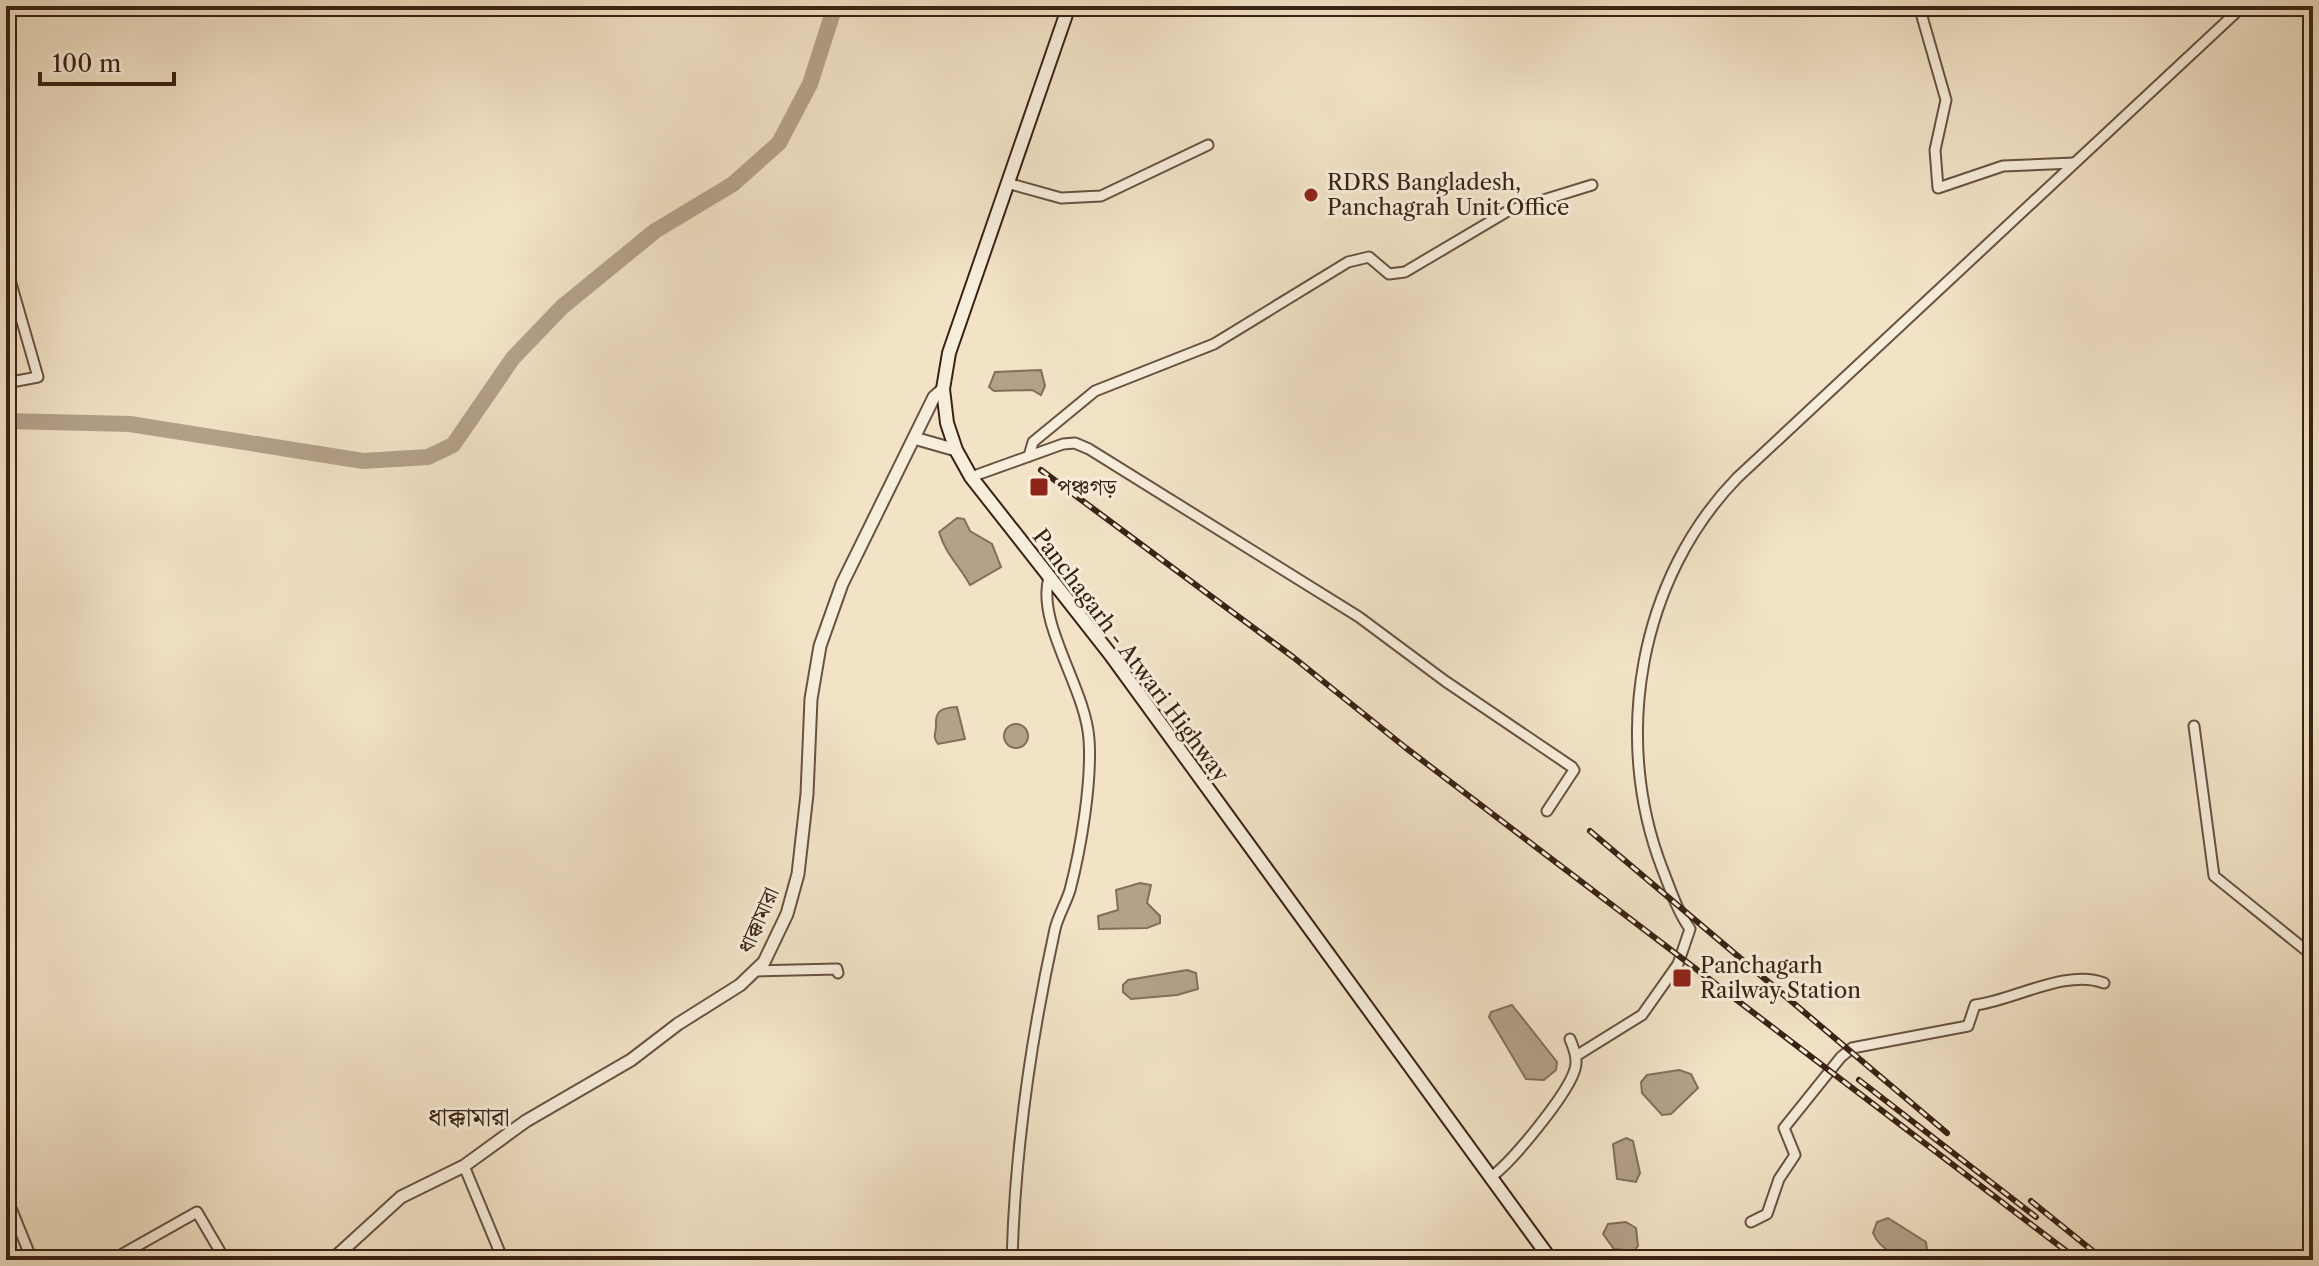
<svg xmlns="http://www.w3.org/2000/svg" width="2319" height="1266" font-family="'Libre Caslon Text','Noto Serif Bengali',serif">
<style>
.water{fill:#b3a18a;stroke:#836e5a;stroke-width:2}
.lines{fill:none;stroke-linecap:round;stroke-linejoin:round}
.river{stroke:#b3a18a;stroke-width:16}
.minor-casing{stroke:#685240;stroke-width:13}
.tertiary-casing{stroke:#685240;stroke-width:15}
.secondary-casing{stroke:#3a2213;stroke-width:16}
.minor{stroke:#f7eddb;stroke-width:9}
.tertiary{stroke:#f7eddb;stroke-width:11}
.secondary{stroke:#f7eddb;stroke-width:12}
.rail-casing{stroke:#3a2213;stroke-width:6}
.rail{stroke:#f7eddb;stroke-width:3;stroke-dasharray:9;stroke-linecap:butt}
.poi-dot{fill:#8f2418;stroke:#f7eddb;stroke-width:3}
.labels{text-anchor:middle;stroke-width:6;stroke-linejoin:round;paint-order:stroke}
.poi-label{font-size:22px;fill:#3a2213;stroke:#f7eddb;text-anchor:start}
.street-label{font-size:22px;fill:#3a2213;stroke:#f7eddb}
.quarter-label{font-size:26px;fill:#3a2213;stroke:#f7eddb}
</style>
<rect width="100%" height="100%" fill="#f2e3c7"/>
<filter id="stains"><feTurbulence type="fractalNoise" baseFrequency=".0025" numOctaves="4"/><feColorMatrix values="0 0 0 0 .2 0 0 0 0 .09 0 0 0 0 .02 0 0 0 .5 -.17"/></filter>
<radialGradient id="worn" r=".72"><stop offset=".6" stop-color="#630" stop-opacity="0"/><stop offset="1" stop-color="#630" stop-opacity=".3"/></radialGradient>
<!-- water -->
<g class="water">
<polygon points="1041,370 1045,386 1041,395 1032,390 994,391 989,387 995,372"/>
<path d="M957,518l7,1 6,12 22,13 9,23 -31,18c-11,-20 -24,-30 -31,-53z"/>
<path d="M957,707l8,32 -27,5c-6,-8 -2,-9 -2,-19 -1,-15 6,-17 21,-18z"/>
<circle cx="1016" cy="736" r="12"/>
<polygon points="1140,883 1151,885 1147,903 1160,916 1160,923 1147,928 1099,929 1098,916 1118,910 1116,890"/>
<polygon points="1187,970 1196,973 1198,989 1177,995 1131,999 1123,992 1123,985 1128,980"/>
<polygon points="1512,1005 1557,1062 1556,1070 1544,1080 1526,1079 1489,1017 1491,1012"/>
<polygon points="1679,1070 1691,1074 1698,1088 1671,1114 1662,1115 1642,1093 1641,1082 1647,1075"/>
<polygon points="1626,1138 1633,1141 1640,1173 1636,1182 1617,1179 1613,1144"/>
<path d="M1888,1218l38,24 1,8 -6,10c-18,0 -41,-9 -48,-27l4,-11z"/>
<polygon points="1626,1222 1636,1228 1638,1246 1634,1251 1614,1249 1603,1234 1608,1224"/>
</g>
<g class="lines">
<!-- river -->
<polyline class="river" points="6,421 130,424 363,461 428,457 453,445 513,358 562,307 655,231 733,184 779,143 810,84 835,6"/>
<defs>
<g id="minor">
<polyline points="1919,6 1946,100 1935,150 1938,188 2003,166 2074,163"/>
<polyline points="1007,183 1061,198 1101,196 1208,145"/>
<polyline points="6,266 38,377 6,383"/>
<polyline points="1029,456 1033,442 1095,391 1214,344 1348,262 1369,257 1389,274 1405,272 1508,211 1592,185"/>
<polyline points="971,477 1063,444 1075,443 1089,449 1359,617 1445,681 1572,767 1574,770 1547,811"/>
<polyline points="2194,726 2214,876 2313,956"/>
<polyline points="756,971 837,969 838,973"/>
<path d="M1576,1056l66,-41 36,-51 12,-35c-13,-18 -20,-41 -28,-61 -50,-130 -23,-289 75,-390l506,-472"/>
<polyline points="464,1166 503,1260"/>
<path d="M1491,1177c21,-15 77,-83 84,-108 3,-10 -1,-20 -5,-30"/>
<polyline points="6,1196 32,1260"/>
<path d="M1751,1222l16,-8 12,-35 16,-24 -11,-27 57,-71 11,-9 116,-22 7,-21c37,-4 92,-37 129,-22"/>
<polyline points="112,1260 197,1212 225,1260"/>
<path d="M1012,1260c3,-111 19,-222 43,-331 3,-13 11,-26 15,-39 11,-42 22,-108 19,-151 -4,-53 -53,-115 -40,-162"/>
</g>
<g id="tertiary">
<polyline points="914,438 956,450"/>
<polyline points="332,1260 401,1197 464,1166 526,1121 631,1060 678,1024 740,985 764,962 787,914 798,874 807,794 811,699 820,646 842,584 934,397 943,389"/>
</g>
<polyline id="secondary" points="1069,6 949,353 943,389 947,423 956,450 971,477 1110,654 1551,1260"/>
</defs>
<!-- minor casing -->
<use href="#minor" class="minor-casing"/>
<!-- tertiary casing -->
<use href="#tertiary" class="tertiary-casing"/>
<!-- secondary casing -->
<use href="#secondary" class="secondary-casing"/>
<!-- minor -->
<use href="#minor" class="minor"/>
<!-- tertiary -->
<use href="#tertiary" class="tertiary"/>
<!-- secondary -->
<use href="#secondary" class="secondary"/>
<defs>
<g id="rail">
<polyline points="1041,470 1293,657 1406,748 2078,1260"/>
<polyline points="1590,831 1947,1133"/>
<polyline points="1859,1080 2036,1217"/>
<polyline points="2031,1201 2104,1260"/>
</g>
</defs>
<!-- rail casing -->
<use href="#rail" class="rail-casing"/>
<!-- rail -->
<use href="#rail" class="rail"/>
</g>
<!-- markers -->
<g class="poi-dot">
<circle cx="1311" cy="195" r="8"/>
<rect x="1029" y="477" width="20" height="20" rx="4"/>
<rect x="1672" y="968" width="20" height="20" rx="4"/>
</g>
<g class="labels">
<!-- poi labels -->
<g class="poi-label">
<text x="1327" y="190">RDRS Bangladesh,<tspan x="1327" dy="25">Panchagrah Unit Office</tspan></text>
<text x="1057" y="495">পঞ্চগড়</text>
<text x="1700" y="973">Panchagarh<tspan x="1700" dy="25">Railway Station</tspan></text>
</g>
<!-- street labels -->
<g class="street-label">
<text transform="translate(1131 655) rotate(53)" y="8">Panchagarh - Atwari Highway</text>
<text transform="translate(758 920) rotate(-66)" y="8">ধাক্কামারা</text>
</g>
<!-- quarter labels -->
<g class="quarter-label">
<text x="469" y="1126">ধাক্কামারা</text>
</g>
</g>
<!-- margin -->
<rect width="2319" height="1266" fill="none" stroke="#f2e3c7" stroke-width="32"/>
<rect x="8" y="8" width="2303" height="1250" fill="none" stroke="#3a2213" stroke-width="4"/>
<rect x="16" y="16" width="2287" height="1234" fill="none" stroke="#3a2213" stroke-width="2"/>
<!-- scale -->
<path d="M40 72v12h134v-12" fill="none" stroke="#3a2213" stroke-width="4"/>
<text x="52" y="72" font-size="24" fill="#3a2213" stroke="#f7eddb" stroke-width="6" paint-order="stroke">100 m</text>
<rect width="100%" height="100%" filter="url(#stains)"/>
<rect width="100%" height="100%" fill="url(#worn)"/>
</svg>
